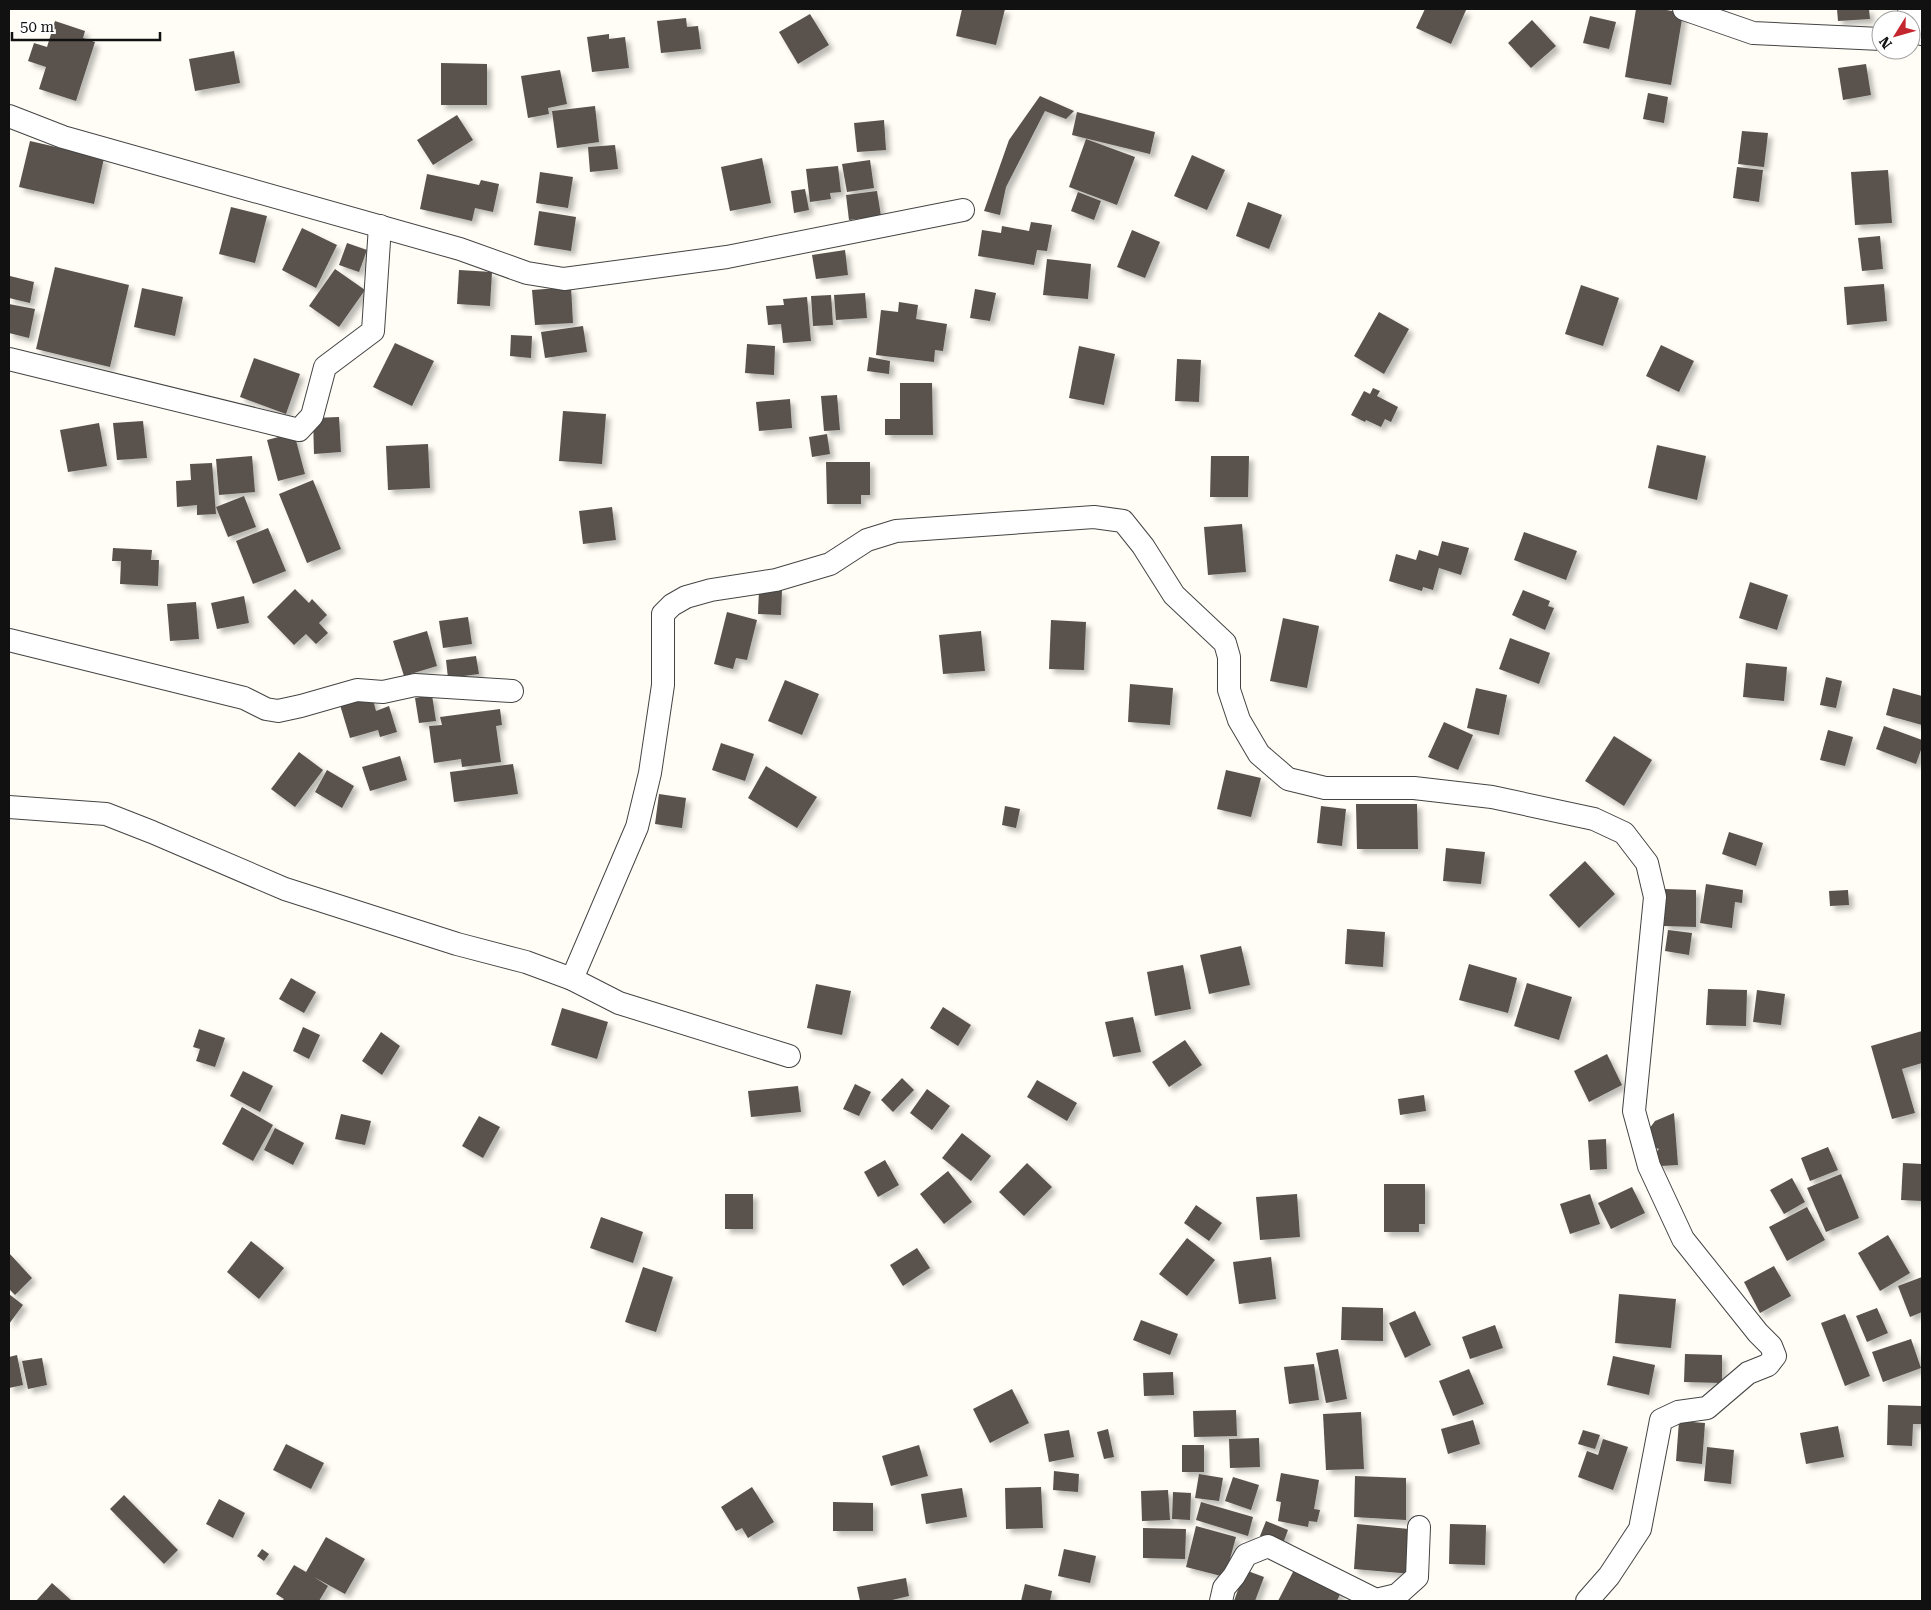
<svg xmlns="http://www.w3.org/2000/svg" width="1931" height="1610" font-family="'Roboto Serif',serif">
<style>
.building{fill:#5a524d;filter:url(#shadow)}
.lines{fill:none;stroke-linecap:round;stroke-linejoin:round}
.minor-casing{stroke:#444;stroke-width:24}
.minor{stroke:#fff;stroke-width:22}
</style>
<defs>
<filter id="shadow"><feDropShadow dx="4.5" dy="4.5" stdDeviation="2.5" flood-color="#0004"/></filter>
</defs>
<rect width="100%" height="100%" fill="#fffdf5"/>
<!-- building -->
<g class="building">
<polygon points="962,9 1005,9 996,45 956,36"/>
<polygon points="1425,9 1466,10 1451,44 1416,28"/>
<polygon points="1636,9 1661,9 1683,13 1671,85 1625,77"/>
<polygon points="1837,9 1869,9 1870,19 1838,21"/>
<polygon points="810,14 829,45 798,64 779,32"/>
<polygon points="1590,16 1616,22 1609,49 1583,43"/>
<polygon points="686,18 687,27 698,26 701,49 661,53 657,21"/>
<polygon points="1532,20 1556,46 1531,68 1508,43"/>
<polygon points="55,21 85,31 83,38 95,42 76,101 39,89 46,67 28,61 34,43 47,47"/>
<polygon points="609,34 609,39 625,37 629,68 592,72 587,37"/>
<polygon points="234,51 240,83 195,91 189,59"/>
<polygon points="441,63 487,64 487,105 441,105"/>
<polygon points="1866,64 1871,95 1843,100 1838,68"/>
<polygon points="560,70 567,104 548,108 549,114 528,118 521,76"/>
<polygon points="1648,93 1668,97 1664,123 1643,119"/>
<polygon points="1040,96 1074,111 1066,119 1045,111 1006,187 1000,215 984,211 1009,140"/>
<polygon points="595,106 599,142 557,148 552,111"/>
<polygon points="1077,112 1155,132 1150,154 1072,135"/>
<polygon points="457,115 473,140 433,165 417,140"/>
<polygon points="884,120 886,150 857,152 854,123"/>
<polygon points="1742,131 1768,133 1764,167 1738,164"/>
<polygon points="1086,139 1135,157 1117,205 1069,187"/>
<polygon points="30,141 104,158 94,204 19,187"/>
<polygon points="615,145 618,169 590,172 588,147"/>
<polygon points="1192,155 1225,170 1207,210 1174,196"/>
<polygon points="762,158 771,203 730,211 721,167"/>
<polygon points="870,160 874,188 847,192 842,164"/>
<polygon points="838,166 841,192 830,193 831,199 810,202 806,169"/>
<polygon points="1737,167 1763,170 1759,202 1733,198"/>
<polygon points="1888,170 1892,223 1855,225 1851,172"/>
<polygon points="540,172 573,177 568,208 536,203"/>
<polygon points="427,174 479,185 481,180 499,184 493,212 475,208 472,221 420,209"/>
<polygon points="805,189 809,210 794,213 791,191"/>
<polygon points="877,191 881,216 849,220 846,195"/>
<polygon points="1078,192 1101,201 1094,220 1071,211"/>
<polygon points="1248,202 1282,215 1269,249 1236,236"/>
<polygon points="231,207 267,216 255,263 219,254"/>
<polygon points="539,211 576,217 571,251 534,245"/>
<polygon points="1031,222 1052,225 1047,251 1037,250 1034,265 978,256 982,230 1001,233 1002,226 1029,231"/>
<polygon points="302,228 337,245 316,288 282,270"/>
<polygon points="1132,230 1160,242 1145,278 1117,267"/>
<polygon points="1880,236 1883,269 1862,271 1858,238"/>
<polygon points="347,243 367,250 359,272 339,265"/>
<polygon points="845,250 848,275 816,279 812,255"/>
<polygon points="1047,259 1091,264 1088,299 1043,295"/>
<polygon points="55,267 129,285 110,367 36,349"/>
<polygon points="335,269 365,290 339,327 309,306"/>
<polygon points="459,270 492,272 490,306 457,304"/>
<polygon points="10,276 34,282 30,303 9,298"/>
<polygon points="1884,284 1887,321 1847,325 1844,287"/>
<polygon points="1581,285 1619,298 1603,346 1565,334"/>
<polygon points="571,287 573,323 535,325 532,290"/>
<polygon points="142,288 183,297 175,336 134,327"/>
<polygon points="975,289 996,293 990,321 970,318"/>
<polygon points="865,293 867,318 836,320 834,295"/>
<polygon points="831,295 833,325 813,326 811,296"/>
<polygon points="807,297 811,341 783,343 781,324 768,325 766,306 784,305 783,299"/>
<polygon points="899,302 918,305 916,319 947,324 943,351 935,350 934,362 876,355 881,310 898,312"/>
<polygon points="9,304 35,309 29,338 9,333"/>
<polygon points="1379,312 1409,329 1384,374 1354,356"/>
<polygon points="583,326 587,352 545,358 541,332"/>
<polygon points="511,335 532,336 531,358 510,356"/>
<polygon points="395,343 434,361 412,406 373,387"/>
<polygon points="747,344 775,346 774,375 745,373"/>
<polygon points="1661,345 1694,361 1679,392 1646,376"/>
<polygon points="1079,346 1115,354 1104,405 1069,398"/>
<polygon points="869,357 890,361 889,374 867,371"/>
<polygon points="254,358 300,374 286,414 240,397"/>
<polygon points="1177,359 1201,360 1199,402 1175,401"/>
<polygon points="900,383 932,383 933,435 885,435 885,419 900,419"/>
<polygon points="1373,388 1380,391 1377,396 1398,407 1391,422 1385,419 1381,427 1366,420 1365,422 1351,415 1364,391 1370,394"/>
<polygon points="837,395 840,430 824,431 821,396"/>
<polygon points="790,399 792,428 759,431 756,402"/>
<polygon points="563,411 606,414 602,464 559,461"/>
<polygon points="339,417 341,452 314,454 313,418"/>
<polygon points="143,421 147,458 117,460 113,423"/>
<polygon points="99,423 107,466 68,472 60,430"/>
<polygon points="294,433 305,474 278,481 267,440"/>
<polygon points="827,434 830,454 812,457 809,437"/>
<polygon points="428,444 430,488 388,490 386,446"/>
<polygon points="1657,445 1706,456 1697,500 1648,488"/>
<polygon points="252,456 255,492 219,495 216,459"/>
<polygon points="1211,456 1249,456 1248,497 1210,497"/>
<polygon points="826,462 870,462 870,495 861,495 861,504 827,504"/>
<polygon points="212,463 216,514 197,515 197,505 177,507 176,481 191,480 190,464"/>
<polygon points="313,480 341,549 307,563 279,494"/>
<polygon points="244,496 256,527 228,537 216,507"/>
<polygon points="612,507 616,540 583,544 579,511"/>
<polygon points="1242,524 1246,572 1208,575 1204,527"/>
<polygon points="268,528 286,571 253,584 236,541"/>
<polygon points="1524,532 1577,551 1566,580 1514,560"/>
<polygon points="1442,541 1469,548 1461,575 1439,568 1433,590 1423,587 1422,591 1389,581 1396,554 1416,560 1419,550 1438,556"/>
<polygon points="113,548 152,550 151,560 159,560 158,586 120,584 121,561 112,561"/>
<polygon points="1750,582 1788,595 1777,630 1739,618"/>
<polygon points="295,589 309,603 312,599 327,615 319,623 328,633 316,644 306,634 294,645 267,617"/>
<polygon points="759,589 782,590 781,615 758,614"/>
<polygon points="1523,590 1550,601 1548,606 1554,608 1545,630 1512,615"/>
<polygon points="244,596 249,623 217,629 211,603"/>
<polygon points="196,602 199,639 170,641 167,604"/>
<polygon points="727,612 757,620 747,660 736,658 733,669 714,664"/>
<polygon points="468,617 472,644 443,648 439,621"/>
<polygon points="1283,618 1319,626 1307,688 1270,681"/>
<polygon points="1051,620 1086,622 1084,670 1049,669"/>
<polygon points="427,631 437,666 404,676 393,641"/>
<polygon points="981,631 985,671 943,674 939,635"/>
<polygon points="1510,638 1550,653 1539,684 1499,669"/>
<polygon points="476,656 479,674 448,678 446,660"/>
<polygon points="1746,663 1787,667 1784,701 1743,697"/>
<polygon points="1826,677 1842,681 1836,708 1820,705"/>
<polygon points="785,680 819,694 802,735 768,721"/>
<polygon points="1130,684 1173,688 1170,725 1128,722"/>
<polygon points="1476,688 1507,695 1499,735 1467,728"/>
<polygon points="1893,688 1922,696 1922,725 1886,715"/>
<polygon points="432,695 436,721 419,723 415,698"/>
<polygon points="372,696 376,711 389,706 397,732 380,737 378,730 350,738 340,705"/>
<polygon points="500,709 502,725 496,726 501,762 462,767 461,759 434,763 429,726 442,725 440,717"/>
<polygon points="1444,722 1473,735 1458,770 1428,757"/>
<polygon points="1884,726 1922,740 1922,747 1916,764 1876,749"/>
<polygon points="1828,730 1853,737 1845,766 1820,760"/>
<polygon points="1614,736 1652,760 1624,806 1585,781"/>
<polygon points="721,743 754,754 745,781 712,770"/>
<polygon points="299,752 323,770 295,807 271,789"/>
<polygon points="400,756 407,780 370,791 362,767"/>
<polygon points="513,764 518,794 454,802 450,772"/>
<polygon points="766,766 817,797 797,828 748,798"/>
<polygon points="327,770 354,786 342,808 315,792"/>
<polygon points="1226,770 1261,778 1251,817 1217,809"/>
<polygon points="659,794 686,798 682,828 655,824"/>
<polygon points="1356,804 1417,804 1418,849 1357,849"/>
<polygon points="1005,806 1020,809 1016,828 1002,825"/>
<polygon points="1321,806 1346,809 1342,846 1317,843"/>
<polygon points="1729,832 1763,843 1756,866 1722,854"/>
<polygon points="1446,848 1485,852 1481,884 1443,881"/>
<polygon points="1585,861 1615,894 1579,928 1549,895"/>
<polygon points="1706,884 1743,890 1742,903 1735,902 1732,928 1700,923"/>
<polygon points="1665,889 1696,890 1696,927 1664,926"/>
<polygon points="1848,890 1849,905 1830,906 1829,891"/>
<polygon points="1347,929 1385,932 1383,967 1345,964"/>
<polygon points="1668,930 1692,933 1689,955 1665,951"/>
<polygon points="1241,946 1250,985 1209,994 1200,955"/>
<polygon points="1469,964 1517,978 1508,1013 1459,1000"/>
<polygon points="1183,965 1191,1009 1155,1016 1147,972"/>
<polygon points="291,978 316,992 304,1013 279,999"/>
<polygon points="1527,983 1572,997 1559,1040 1514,1026"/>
<polygon points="816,984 851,991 842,1035 807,1028"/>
<polygon points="1708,989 1747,990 1746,1026 1706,1025"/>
<polygon points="1757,990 1785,994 1781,1025 1753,1022"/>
<polygon points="943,1007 971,1025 958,1046 930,1028"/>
<polygon points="562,1008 608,1022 597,1059 551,1045"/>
<polygon points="1133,1017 1141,1052 1113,1057 1105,1022"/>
<polygon points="303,1027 320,1035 309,1059 293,1051"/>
<polygon points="199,1029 225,1038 215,1067 196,1061 200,1049 193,1047"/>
<polygon points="1922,1031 1922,1063 1902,1069 1915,1113 1892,1119 1871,1046"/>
<polygon points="381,1032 400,1046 382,1075 362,1061"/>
<polygon points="1185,1040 1202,1065 1169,1087 1152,1062"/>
<polygon points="1607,1054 1622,1085 1589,1102 1574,1071"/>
<polygon points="243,1071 273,1086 260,1112 230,1096"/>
<polygon points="902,1078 914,1090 893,1112 881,1100"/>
<polygon points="1037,1080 1077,1103 1067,1121 1027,1097"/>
<polygon points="855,1084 871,1092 859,1116 843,1109"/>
<polygon points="798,1086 801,1112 751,1117 748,1091"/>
<polygon points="927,1089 950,1106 932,1130 910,1113"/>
<polygon points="1424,1095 1426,1111 1400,1115 1398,1099"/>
<polygon points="242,1107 273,1125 253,1161 222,1144"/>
<polygon points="1674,1113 1678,1165 1660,1166 1653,1156 1659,1149 1651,1146 1646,1133 1655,1121"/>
<polygon points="341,1114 371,1121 365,1145 335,1139"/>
<polygon points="479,1116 500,1127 483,1158 462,1146"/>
<polygon points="275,1128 304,1143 293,1165 264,1150"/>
<polygon points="962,1133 991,1156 971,1181 942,1158"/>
<polygon points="1606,1139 1607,1169 1590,1170 1588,1140"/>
<polygon points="1828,1147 1838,1170 1810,1181 1801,1158"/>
<polygon points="885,1160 899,1185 878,1197 864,1172"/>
<polygon points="1027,1163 1052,1187 1024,1216 999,1192"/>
<polygon points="1903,1163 1922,1164 1922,1201 1901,1200"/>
<polygon points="948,1171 972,1202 944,1224 920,1194"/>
<polygon points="1841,1174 1859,1218 1826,1232 1807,1188"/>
<polygon points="1792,1178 1805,1202 1784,1214 1770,1190"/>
<polygon points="1384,1184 1425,1184 1425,1224 1419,1224 1419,1232 1384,1232"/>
<polygon points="1632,1187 1645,1213 1611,1229 1598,1203"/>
<rect x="725" y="1194" width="28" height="35"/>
<polygon points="1297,1194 1300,1237 1260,1240 1256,1197"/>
<polygon points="1590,1194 1600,1224 1570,1234 1560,1204"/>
<polygon points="1196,1205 1222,1223 1209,1241 1184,1223"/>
<polygon points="1807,1207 1825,1240 1787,1261 1769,1227"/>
<polygon points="601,1217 643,1232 633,1263 590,1248"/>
<polygon points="1888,1235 1910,1273 1880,1291 1858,1253"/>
<polygon points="1187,1238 1215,1260 1187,1296 1159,1274"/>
<polygon points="251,1241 284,1268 259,1299 227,1272"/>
<polygon points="917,1248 930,1268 903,1286 890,1265"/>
<polygon points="9,1253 32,1278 15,1295 9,1289"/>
<polygon points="1271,1257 1276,1299 1239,1304 1233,1262"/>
<polygon points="1774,1266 1791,1296 1760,1313 1744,1282"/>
<polygon points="643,1267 673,1277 656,1332 625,1322"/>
<polygon points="1922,1277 1922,1312 1910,1317 1898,1286"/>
<polygon points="9,1294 23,1305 9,1324"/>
<polygon points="1619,1294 1676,1299 1671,1348 1615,1343"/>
<polygon points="1342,1307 1383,1308 1383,1341 1341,1340"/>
<polygon points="1877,1308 1888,1333 1867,1342 1856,1316"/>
<polygon points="1415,1311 1431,1345 1405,1358 1389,1323"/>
<polygon points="1845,1314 1870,1376 1845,1386 1821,1323"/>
<polygon points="1141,1320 1178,1334 1170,1355 1133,1340"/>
<polygon points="1495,1325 1503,1348 1470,1359 1462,1337"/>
<polygon points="1911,1339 1921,1368 1883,1382 1872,1352"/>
<polygon points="1338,1349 1347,1399 1326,1403 1316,1353"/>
<polygon points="1685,1354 1722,1355 1722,1383 1684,1382"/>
<polygon points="17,1355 23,1385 9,1388 9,1357"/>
<polygon points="1613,1356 1655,1365 1649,1395 1607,1385"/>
<polygon points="42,1358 47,1385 28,1389 22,1361"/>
<polygon points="1314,1364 1319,1400 1289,1404 1284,1367"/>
<polygon points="1469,1369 1484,1404 1453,1416 1439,1381"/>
<polygon points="1173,1372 1174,1395 1144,1396 1143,1373"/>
<polygon points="1012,1389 1029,1423 990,1443 973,1409"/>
<polygon points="1888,1405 1922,1406 1922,1424 1913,1424 1912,1446 1887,1445"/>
<polygon points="1236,1410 1237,1436 1194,1437 1193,1411"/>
<polygon points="1361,1412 1364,1469 1326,1470 1323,1414"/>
<polygon points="1473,1420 1480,1444 1448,1454 1441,1429"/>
<polygon points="1679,1421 1705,1423 1702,1464 1676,1461"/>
<polygon points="1838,1426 1844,1457 1806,1464 1800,1433"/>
<polygon points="1108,1429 1114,1457 1104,1459 1097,1432"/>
<polygon points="1069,1430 1074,1457 1049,1462 1044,1434"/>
<polygon points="1583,1430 1600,1435 1595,1449 1578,1444"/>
<polygon points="1259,1438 1260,1467 1230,1468 1229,1439"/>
<polygon points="1603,1439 1628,1447 1613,1490 1578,1477 1587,1451 1598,1455"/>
<polygon points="286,1444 324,1463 311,1489 273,1470"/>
<polygon points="919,1445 928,1476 891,1486 882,1456"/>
<rect x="1182" y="1445" width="22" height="27"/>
<polygon points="1707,1447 1734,1450 1731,1484 1704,1481"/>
<polygon points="1054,1471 1079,1474 1078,1492 1053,1490"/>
<polygon points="1281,1473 1319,1480 1314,1509 1320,1510 1317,1522 1309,1521 1308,1527 1278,1521 1281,1502 1276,1501"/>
<polygon points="1199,1474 1223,1478 1219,1501 1195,1498"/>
<polygon points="1355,1476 1406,1478 1406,1520 1354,1517"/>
<polygon points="1233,1477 1259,1485 1251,1510 1225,1501"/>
<polygon points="752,1487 774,1522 748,1538 742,1528 736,1531 721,1507"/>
<polygon points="1041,1487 1043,1528 1006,1529 1005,1488"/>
<polygon points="962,1488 967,1517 926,1524 921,1494"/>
<polygon points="1168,1490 1170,1520 1142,1521 1141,1491"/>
<polygon points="1173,1492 1191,1493 1190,1520 1172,1519"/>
<polygon points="124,1495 178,1550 164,1564 110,1509"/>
<polygon points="219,1499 245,1513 233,1538 206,1524"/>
<polygon points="833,1502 873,1503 873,1531 833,1531"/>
<polygon points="1201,1502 1253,1517 1248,1536 1196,1520"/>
<polygon points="1266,1521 1288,1530 1282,1546 1260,1536"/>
<polygon points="1357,1524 1409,1529 1406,1568 1413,1569 1413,1574 1354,1569"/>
<polygon points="1450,1524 1486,1525 1485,1565 1449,1564"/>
<polygon points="1196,1526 1236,1537 1225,1577 1186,1567"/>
<polygon points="1143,1528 1186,1529 1185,1559 1143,1558"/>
<polygon points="326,1537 365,1559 345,1594 314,1577 328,1586 319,1601 282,1601 284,1599 276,1594 294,1565 306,1572"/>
<polygon points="262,1549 269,1554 264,1561 257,1556"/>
<polygon points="1064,1549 1096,1556 1090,1583 1058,1576"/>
<polygon points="1295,1568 1341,1592 1337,1601 1278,1601"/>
<polygon points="1245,1570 1264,1577 1255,1601 1234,1601"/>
<polygon points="906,1578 909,1596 892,1600 893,1601 860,1601 857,1587"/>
<polygon points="52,1583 72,1601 36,1601"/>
<polygon points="1025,1584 1052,1591 1050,1601 1021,1601"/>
</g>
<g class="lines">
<defs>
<g id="minor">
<polyline points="1684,9 1753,33 1881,39"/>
<polyline points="1909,9 1922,34"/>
<polyline points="9,116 63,137 460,249 527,273 564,279 727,257 963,210"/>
<polyline points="9,359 299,430 312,416 325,367 373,331 380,226"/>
<polyline points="9,640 244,698 266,709 278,711 301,706 357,690 383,692 415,685 512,691"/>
<polyline points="9,807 106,814 152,832 285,889 457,944 526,962 572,979 619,1003 789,1056"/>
<polyline points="572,979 637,827 650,773 663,685 663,614 672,605 686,597 711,590 776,580 830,564 867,540 896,531 1094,517 1123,521 1143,546 1174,595 1225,643 1229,657 1229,690 1239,720 1259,754 1288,779 1325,788 1414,788 1492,797 1594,819 1624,833 1647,863 1655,897 1634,1111 1649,1166 1683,1239 1758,1333 1771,1346 1775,1356 1768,1365 1748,1373 1707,1408 1678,1412 1661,1420 1640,1529 1609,1576 1587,1601"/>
<polyline points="1221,1601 1224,1588 1234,1576 1246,1555 1268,1546 1376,1600 1397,1595 1417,1577 1419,1527"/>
</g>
</defs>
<!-- minor casing -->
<use href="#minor" class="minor-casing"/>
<!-- minor -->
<use href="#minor" class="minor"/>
</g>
<!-- border -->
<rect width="1931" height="1610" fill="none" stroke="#111111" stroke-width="20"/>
<!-- north arrow -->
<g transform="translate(1896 35) rotate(233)"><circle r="24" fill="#ffffff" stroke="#a0a0a0"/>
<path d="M0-4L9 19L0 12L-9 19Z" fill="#c4262e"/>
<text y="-8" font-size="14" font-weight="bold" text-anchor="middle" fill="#111111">N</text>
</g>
<!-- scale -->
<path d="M12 32v8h148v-8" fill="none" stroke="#111111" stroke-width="2.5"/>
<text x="20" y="32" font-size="15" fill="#111111" stroke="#ffffff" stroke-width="4" paint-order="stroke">50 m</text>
</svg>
